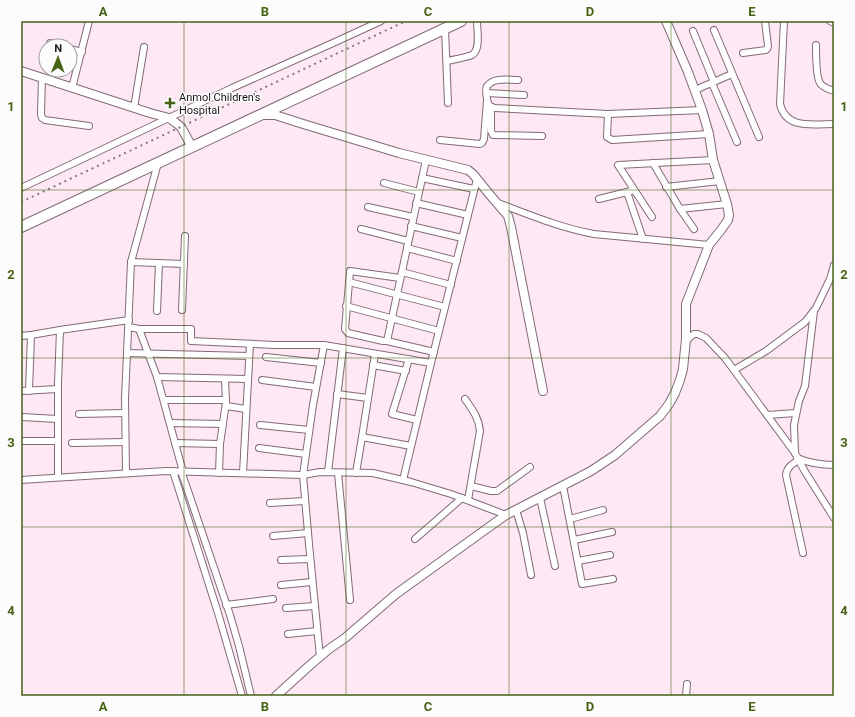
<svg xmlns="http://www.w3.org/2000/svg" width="855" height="717" font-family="Roboto,sans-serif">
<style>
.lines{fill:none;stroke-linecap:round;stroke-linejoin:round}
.minor-casing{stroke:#826a79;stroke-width:8}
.tertiary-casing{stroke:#826a79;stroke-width:10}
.primary-casing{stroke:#826a79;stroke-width:12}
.minor{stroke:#fff;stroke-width:6}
.tertiary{stroke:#fff;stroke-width:8}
.primary{stroke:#fff;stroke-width:10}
.rail{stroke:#887982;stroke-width:2;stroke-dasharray:2 4;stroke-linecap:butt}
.grid{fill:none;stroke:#466214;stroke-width:1;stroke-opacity:0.55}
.poi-dot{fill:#466214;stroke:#fcfcfc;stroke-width:1.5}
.labels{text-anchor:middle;stroke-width:3;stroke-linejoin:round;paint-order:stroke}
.poi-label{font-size:11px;fill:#1f161c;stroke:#fcfcfc;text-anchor:start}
.neatline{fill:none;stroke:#466214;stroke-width:1.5}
.grid-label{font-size:13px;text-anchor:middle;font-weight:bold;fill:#466214}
</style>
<rect width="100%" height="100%" fill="#fde8f4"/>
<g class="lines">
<defs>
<g id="minor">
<path d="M784,21l-4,83c6,26 33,20 54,20"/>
<polyline points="830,21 834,23"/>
<polyline points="445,29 448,103"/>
<polyline points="714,30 759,137"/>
<polyline points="693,31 714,82"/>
<polyline points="50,43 60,46"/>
<path d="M816,45c0,9 0,32 4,38 3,5 9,6 14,8"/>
<polyline points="70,49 82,52"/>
<polyline points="743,53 766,50 767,49 768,46 765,21"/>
<path d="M447,61c5,-1 20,-4 25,-6 9,-5 5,-25 5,-34"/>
<polyline points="42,77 41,114 42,118 45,120 89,126"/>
<path d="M518,80c-8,0 -19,-2 -26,2 -1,0 -4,3 -5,4 -2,4 0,16 2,19 2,2 3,2 6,3l113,6 94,-4"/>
<polyline points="712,83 737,142"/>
<polyline points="72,88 89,21"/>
<polyline points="695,90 732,74"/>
<polyline points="487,93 524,95"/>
<polyline points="491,107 491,131 493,135 542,136"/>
<polyline points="134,108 144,47"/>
<polyline points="608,114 607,137 612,140 709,134"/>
<polyline points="440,140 480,144 482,143 484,139 487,100"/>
<polyline points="653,163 680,209 694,229"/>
<polyline points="422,178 474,189"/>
<polyline points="384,183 419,192"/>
<polyline points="666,187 720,181"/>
<polyline points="21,188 232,88 333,43 381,21"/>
<polyline points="627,192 643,239"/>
<polyline points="599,199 631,191"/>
<polyline points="416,203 468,215"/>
<path d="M498,203c32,12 63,25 96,31l115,11"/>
<polyline points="368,207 413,217"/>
<polyline points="680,209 727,204"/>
<polyline points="652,217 618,165 713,160"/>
<polyline points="411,226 462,238"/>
<polyline points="361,229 408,241"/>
<polyline points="407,248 457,261"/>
<polyline points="131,262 184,264"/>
<polyline points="402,272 451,285"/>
<polyline points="400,278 350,271 345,329 348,333 383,341 387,341 426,160"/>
<polyline points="349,282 445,307"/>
<polyline points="346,306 439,331"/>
<polyline points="182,310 185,236"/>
<polyline points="157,311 159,263"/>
<polyline points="129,327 139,329 191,329 191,341 275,345 324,345 313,405 303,475 309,544 320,657"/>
<polyline points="139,329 157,377 183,472"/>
<polyline points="60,330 129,320"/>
<polyline points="21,336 31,335 60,330 58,383 58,477"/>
<polyline points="387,341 434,352"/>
<polyline points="686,342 690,337 694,334 698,334 706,338 725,358 795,453 804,470 834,518"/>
<polyline points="324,345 431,363 403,480"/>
<polyline points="127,353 249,356"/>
<polyline points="266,357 321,363"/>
<polyline points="409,359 392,414 417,420"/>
<polyline points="431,363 477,179"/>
<polyline points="373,365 406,371"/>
<polyline points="734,370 766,351 805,322 816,308 830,279 834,265"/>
<polyline points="157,377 248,379"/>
<polyline points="262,380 316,387"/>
<polyline points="21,391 58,389"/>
<polyline points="29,391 31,335"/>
<polyline points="337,394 368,398"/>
<path d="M465,399c7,10 14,19 15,32l-12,69"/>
<polyline points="164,400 226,400"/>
<polyline points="226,406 246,409"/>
<polyline points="79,414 125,413"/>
<polyline points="767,415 796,413"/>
<polyline points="21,417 58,419"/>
<polyline points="170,423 223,424"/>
<polyline points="260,425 309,430"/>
<polyline points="362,437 375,354"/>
<polyline points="21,441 58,441"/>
<polyline points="72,443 125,442"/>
<polyline points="175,443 220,444"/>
<polyline points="259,448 306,454"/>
<polyline points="795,453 794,425 799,401 805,386 814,311"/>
<path d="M797,458c12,5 24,7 37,7"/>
<path d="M799,460c-7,4 -12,7 -13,15l17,78"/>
<polyline points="173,471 218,613 242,696"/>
<polyline points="181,471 188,491 230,615 239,646 251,696"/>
<polyline points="328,472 343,348"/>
<polyline points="126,473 125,398 127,353 131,262 158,163"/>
<polyline points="219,473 220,444 226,402 225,379"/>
<polyline points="243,473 250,344"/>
<polyline points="338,473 350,600"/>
<polyline points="356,473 362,437 411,446"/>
<polyline points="21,480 52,478 166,471 303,475 320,472 373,473 411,482 451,494 506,515"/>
<polyline points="471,486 491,491 497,491 530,467"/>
<polyline points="563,486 582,584 613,579"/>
<polyline points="540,498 555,566"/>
<polyline points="270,503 305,501"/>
<polyline points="516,510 523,533 531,575"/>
<polyline points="570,519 603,510"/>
<polyline points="273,536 308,533"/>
<polyline points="415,539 462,498"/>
<polyline points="574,540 612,532"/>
<polyline points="281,560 310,559"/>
<polyline points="578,561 610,555"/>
<polyline points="281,585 312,582"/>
<polyline points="226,605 273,599"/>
<polyline points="286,608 315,606"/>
<polyline points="288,634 317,631"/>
<polyline points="686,696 687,684"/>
</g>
<g id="tertiary">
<polyline points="21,71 150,113 169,118 176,123 181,127 192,147"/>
<polyline points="263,115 275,115 300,123 399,153 468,170 473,174 490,195 508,216 511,227 543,391"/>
<polyline points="276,696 309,666 329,649 345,638 396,594 496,522 506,515 591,471 615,455 660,416 669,404 675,393 680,380 683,369 686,339 686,304 709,245 721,230 728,220 729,215 727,204 713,160 709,134 702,110 688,72 666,21"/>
</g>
<polyline id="primary" points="21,227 461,21"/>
</defs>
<!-- minor casing -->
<use href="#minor" class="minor-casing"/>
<!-- tertiary casing -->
<use href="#tertiary" class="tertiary-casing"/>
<!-- primary casing -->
<use href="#primary" class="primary-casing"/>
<!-- minor -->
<use href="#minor" class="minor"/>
<!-- tertiary -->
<use href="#tertiary" class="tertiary"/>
<!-- primary -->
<use href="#primary" class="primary"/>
<!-- rail -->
<polyline class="rail" points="21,202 406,21"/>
</g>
<!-- grid -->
<path class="grid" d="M184,21v675M346,21v675M509,21v675M671,21v675M21,190h813M21,358h813M21,527h813"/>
<!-- markers -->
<path class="poi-dot" d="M168 97h4v4h4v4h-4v4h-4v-4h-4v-4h4z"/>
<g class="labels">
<!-- poi labels -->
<g class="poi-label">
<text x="179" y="101">Anmol Children's<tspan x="179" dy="13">Hospital</tspan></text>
</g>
</g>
<!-- border -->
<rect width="855" height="717" fill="none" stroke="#fcfcfc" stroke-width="44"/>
<!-- north arrow -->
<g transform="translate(58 58) rotate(1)"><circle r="19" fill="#fcfcfc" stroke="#a4a0a2"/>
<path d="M0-3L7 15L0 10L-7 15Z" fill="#466214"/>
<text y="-6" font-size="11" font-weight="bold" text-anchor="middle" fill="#1f161c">N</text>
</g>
<rect x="22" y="22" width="811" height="673" class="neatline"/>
<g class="grid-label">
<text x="103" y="16">A</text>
<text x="265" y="16">B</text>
<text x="428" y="16">C</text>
<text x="590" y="16">D</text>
<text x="752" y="16">E</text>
<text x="11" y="111">1</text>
<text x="844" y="111">1</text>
<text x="11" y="279">2</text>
<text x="844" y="279">2</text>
<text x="11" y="447">3</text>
<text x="844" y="447">3</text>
<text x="11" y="615">4</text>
<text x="844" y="615">4</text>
<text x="103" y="711">A</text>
<text x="265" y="711">B</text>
<text x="428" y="711">C</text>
<text x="590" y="711">D</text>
<text x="752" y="711">E</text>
</g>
</svg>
